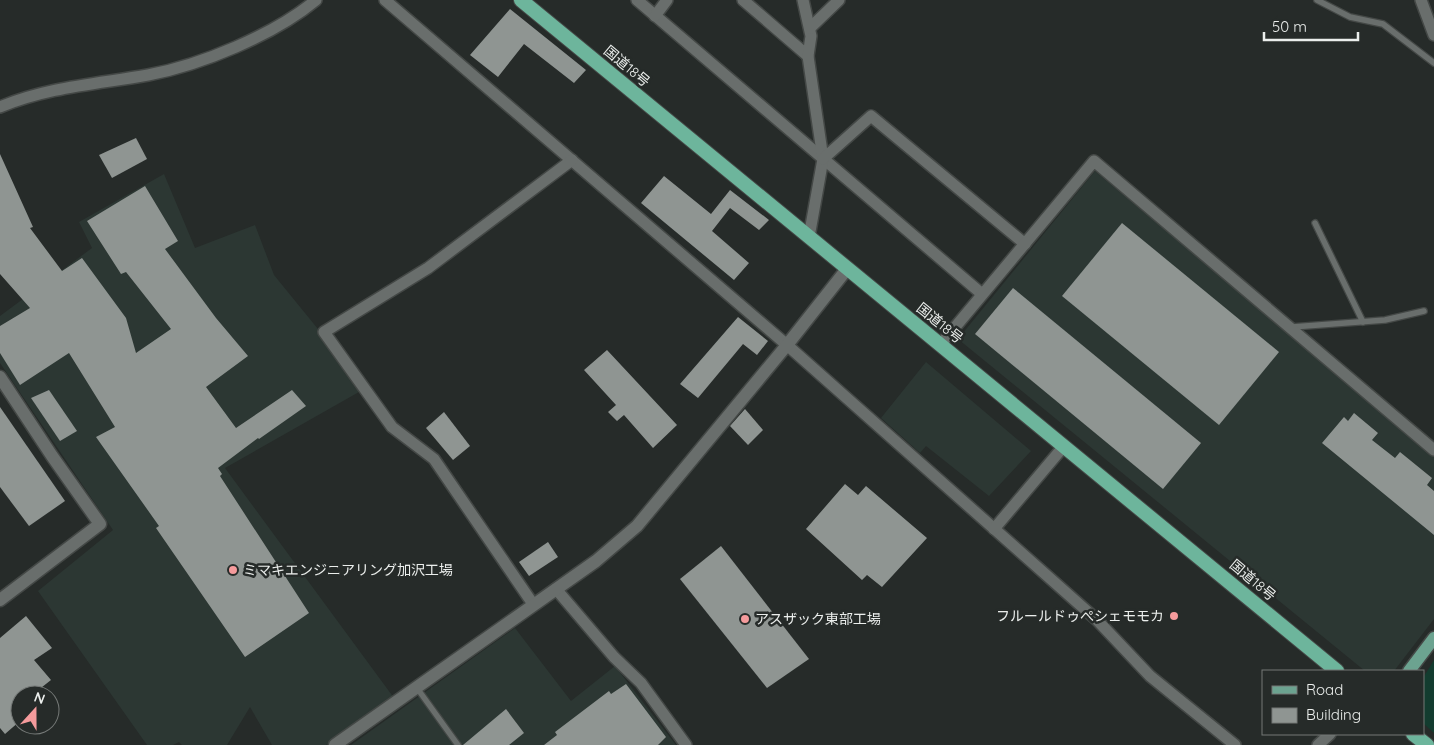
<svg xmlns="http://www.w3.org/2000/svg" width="1434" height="745" font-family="Quicksand,'Noto Sans JP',sans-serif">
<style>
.built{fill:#2c3733}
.green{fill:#133c2f}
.building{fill:#8f9592}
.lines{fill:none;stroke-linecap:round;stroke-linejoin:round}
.service-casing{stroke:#444846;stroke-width:8}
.minor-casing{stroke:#444846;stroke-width:14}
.tertiary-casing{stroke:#444846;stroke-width:15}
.primary-casing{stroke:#444846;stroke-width:15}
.trunk-casing{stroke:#444846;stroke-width:16}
.service{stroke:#696e6c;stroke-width:5.5}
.minor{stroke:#696e6c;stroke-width:11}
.tertiary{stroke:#696e6c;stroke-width:12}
.primary{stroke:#6ca390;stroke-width:12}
.trunk{stroke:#6db59c;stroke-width:14}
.poi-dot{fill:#f59b9c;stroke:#262b29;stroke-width:2}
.labels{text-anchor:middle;stroke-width:5;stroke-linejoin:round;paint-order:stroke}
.street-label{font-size:14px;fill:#ebeeec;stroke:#262b29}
.poi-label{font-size:14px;fill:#ebeeec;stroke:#262b29;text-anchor:start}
</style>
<rect width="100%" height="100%" fill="#262b29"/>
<!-- built -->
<g class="built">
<polygon points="1095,171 1434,456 1434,619 1394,671 1365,671 958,339"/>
<polygon points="164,174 195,248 255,225 274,275 366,388 225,468 394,698 326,745 272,745 250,707 227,745 182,745 179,742 173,745 147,745 38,591 113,530 0,363 0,316 92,248 79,222"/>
<polygon points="926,362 1031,451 989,496 926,446 920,453 881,418"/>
<polygon points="515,628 571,701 615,666 676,745 351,745"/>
</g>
<!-- green -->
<polygon class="green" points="1434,660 1434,733 1423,723 1423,678"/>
<!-- building -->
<g class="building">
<polygon points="510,9 586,70 574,83 524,44 498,77 470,55"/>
<polygon points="136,138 147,159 112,178 99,155"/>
<polygon points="0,154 33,227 30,228 62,271 82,258 126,318 136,353 171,329 126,272 121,274 87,221 145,186 178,241 165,249 216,318 248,356 206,387 236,428 292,390 306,406 259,439 258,438 218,468 222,474 220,476 309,613 245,657 156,528 159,526 96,437 115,427 69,353 20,385 0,353 0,326 30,308 0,274"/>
<polygon points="664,176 711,214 730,190 769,220 759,230 730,208 712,231 749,263 734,280 641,203"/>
<polygon points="1122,223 1279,352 1219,425 1062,296"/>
<polygon points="1013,288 1201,443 1163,489 975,334"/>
<polygon points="738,317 768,341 757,355 743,344 698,398 680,384"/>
<polygon points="607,350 677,425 653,448 624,415 617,421 608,412 616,405 584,370"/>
<polygon points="49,390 77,431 60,441 31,398"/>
<polygon points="0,407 65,501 29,526 0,487"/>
<polygon points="745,409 763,430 748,445 730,426"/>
<polygon points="444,412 470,446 453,460 426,428"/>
<polygon points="1354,413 1378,433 1372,440 1395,458 1400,452 1432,478 1427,485 1434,491 1434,535 1322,443 1344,417 1348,421"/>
<polygon points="845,484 858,495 866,486 927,538 882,587 867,575 862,580 806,529"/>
<polygon points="548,542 558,557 529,576 519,562"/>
<polygon points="721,546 809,659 767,688 680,579"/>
<polygon points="26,616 52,648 34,660 51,680 32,695 20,695 20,721 5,734 0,728 0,638"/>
<polygon points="626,684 666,737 658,745 544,745 557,735 555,732 609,691 611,694"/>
<polygon points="506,709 524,733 509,745 463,745"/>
</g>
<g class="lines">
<defs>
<g id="service">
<polyline points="1317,0 1350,17 1383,24 1434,63"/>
<polyline points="1315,223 1363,322"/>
<polyline points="1292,327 1385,320 1424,311"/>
<polyline points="417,688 458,745"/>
</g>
<g id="minor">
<polyline points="385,0 787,345 1097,620 1150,676 1235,745"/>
<polyline points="637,0 982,294"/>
<polyline points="743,0 808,56"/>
<polyline points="803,0 811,36 808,56 823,159 809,237"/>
<polyline points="1421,0 1434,35"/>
<polyline points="655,16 667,0"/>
<polyline points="810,28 839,0"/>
<path d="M0,107c48,-20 97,-23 148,-32 53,-10 126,-40 168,-75"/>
<polyline points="823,159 871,116 1025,244"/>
<polyline points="941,344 1094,161 1434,450"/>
<polyline points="994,529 1064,446"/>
<polyline points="556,589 614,657 641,683 686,745"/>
<polyline points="533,604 434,459 392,427 324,332 428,268 572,160"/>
<polyline points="1318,745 1330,734"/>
</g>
<g id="tertiary">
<polyline points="0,377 52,456 100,524 0,600"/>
<polyline points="335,745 596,561 637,526 787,345 847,269"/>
</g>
<polyline id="primary" points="1409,671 1434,638"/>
<g id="trunk">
<polyline points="521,0 1337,671"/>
<polyline points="1413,734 1427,745"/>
</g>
</defs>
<!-- service casing -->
<use href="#service" class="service-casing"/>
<!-- minor casing -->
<use href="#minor" class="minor-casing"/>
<!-- tertiary casing -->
<use href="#tertiary" class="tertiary-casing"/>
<!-- primary casing -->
<use href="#primary" class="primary-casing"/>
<!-- trunk casing -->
<use href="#trunk" class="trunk-casing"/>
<!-- service -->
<use href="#service" class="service"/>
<!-- minor -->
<use href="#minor" class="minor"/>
<!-- tertiary -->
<use href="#tertiary" class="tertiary"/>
<!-- primary -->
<use href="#primary" class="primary"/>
<!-- trunk -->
<use href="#trunk" class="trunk"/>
</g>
<!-- markers -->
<g class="poi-dot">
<circle cx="233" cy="570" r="5"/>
<circle cx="1174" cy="616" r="5"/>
<circle cx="745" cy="619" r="5"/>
</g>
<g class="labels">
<!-- street labels -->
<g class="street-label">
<text transform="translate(627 66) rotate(40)" y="5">国道18号</text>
<text transform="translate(940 323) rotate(39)" y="5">国道18号</text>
<text transform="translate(1253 580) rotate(40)" y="5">国道18号</text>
</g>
<!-- poi labels -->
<g class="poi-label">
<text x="243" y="575">ミマキエンジニアリング加沢工場</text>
<text x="1164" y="621" text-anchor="end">フルールドゥぺシェモモカ</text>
<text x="755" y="624">アスザック東部工場</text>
</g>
</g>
<!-- legend -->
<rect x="1262" y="670" width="162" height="65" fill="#262b29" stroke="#757977"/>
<rect x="1272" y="686" width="25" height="8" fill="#6ca390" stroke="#757977"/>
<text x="1306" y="695" font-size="15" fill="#ebeeec">Road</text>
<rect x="1272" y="708" width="25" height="15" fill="#8f9592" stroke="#757977"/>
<text x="1306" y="720" font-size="15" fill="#ebeeec">Building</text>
<!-- north arrow -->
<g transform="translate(35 710) rotate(21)"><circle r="24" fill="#262b29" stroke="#757977"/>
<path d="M0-4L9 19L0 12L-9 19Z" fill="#f59b9c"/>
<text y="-8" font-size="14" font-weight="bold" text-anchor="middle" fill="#ebeeec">N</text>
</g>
<!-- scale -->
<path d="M1264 32v8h94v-8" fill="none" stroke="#ebeeec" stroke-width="2.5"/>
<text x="1272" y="32" font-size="15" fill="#ebeeec" stroke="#262b29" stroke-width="4" paint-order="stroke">50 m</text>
</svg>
